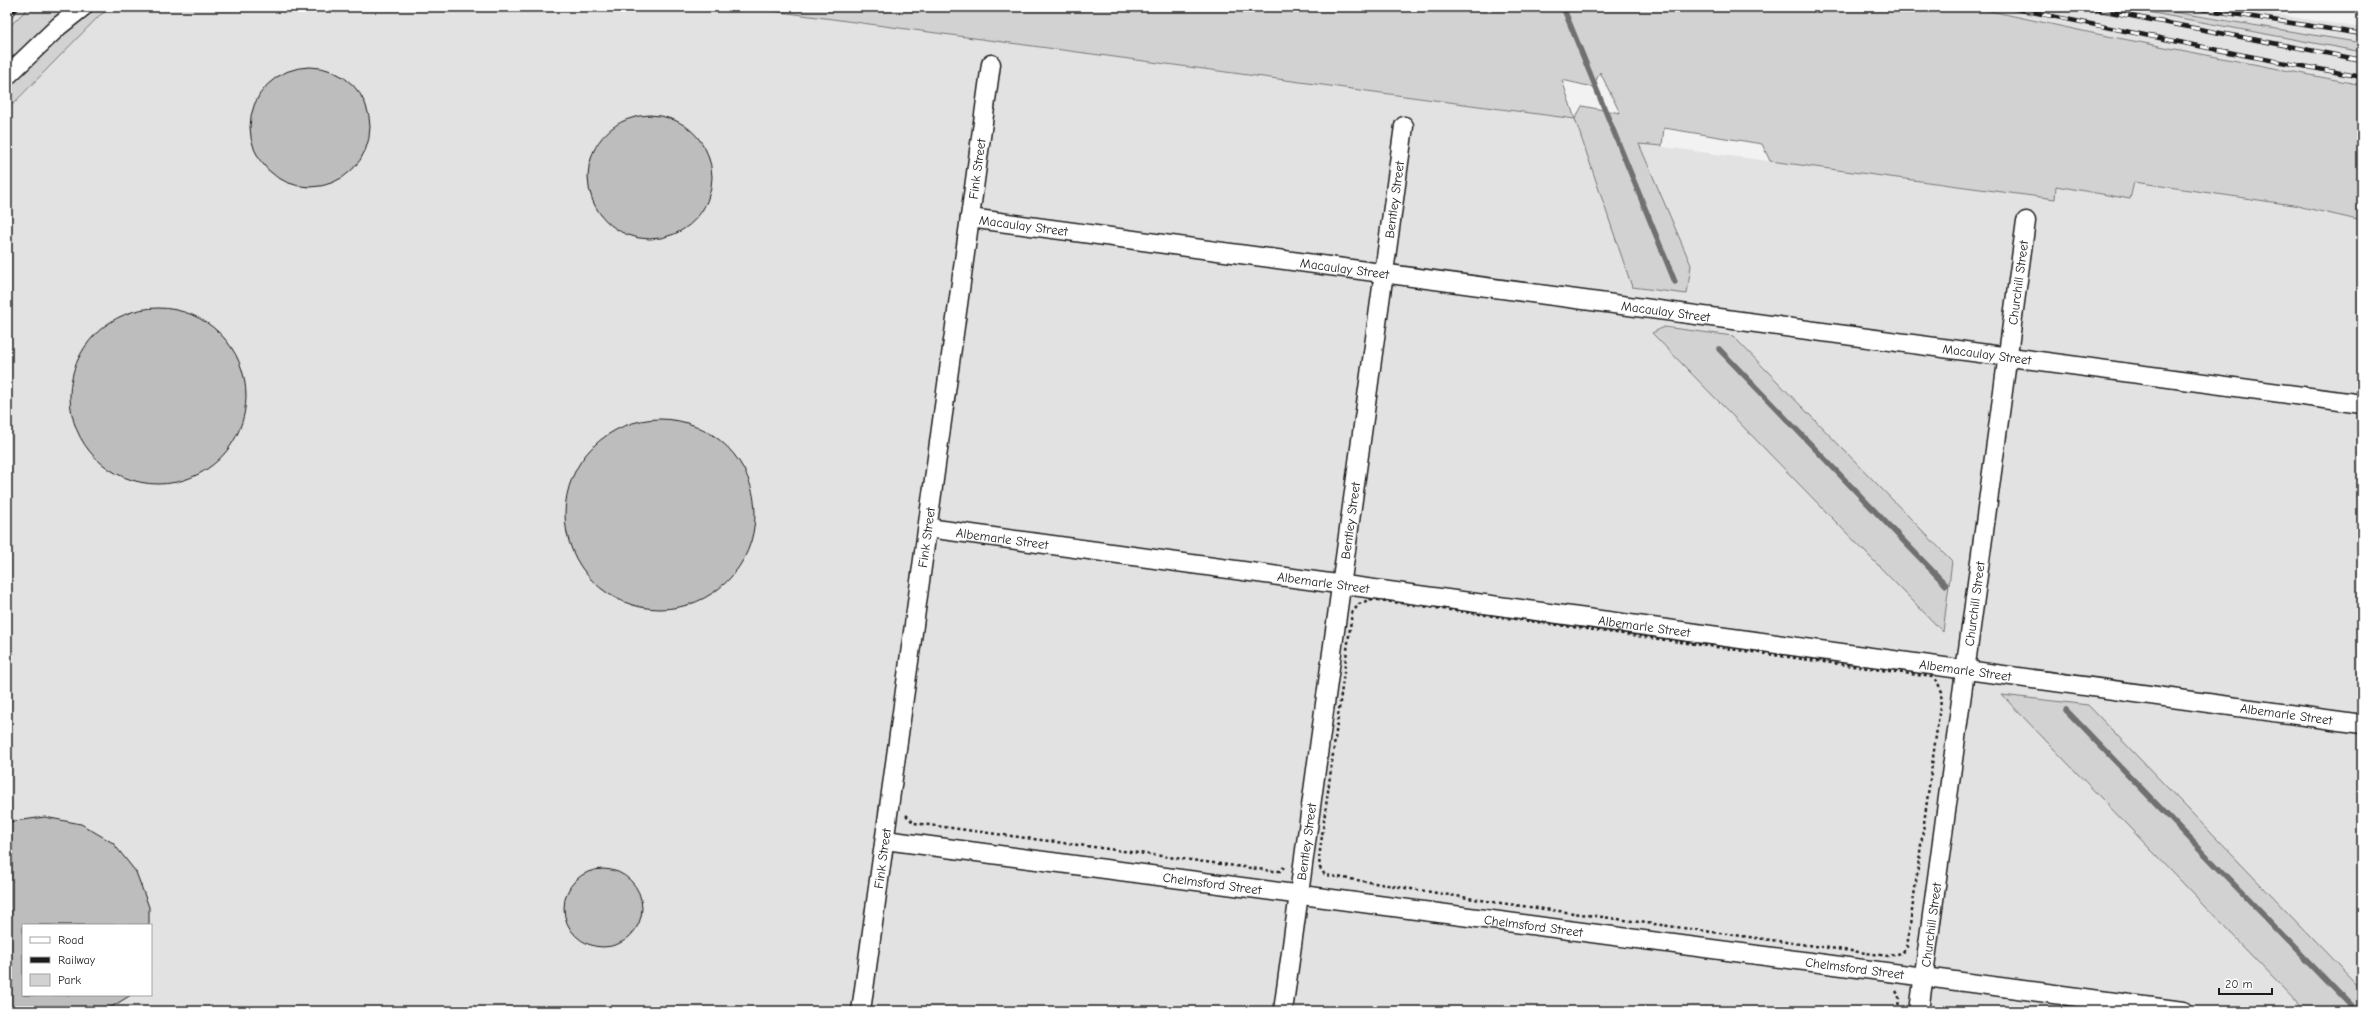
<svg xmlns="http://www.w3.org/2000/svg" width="2369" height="1018" font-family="'Comic Neue',sans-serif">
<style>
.built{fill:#e2e2e2;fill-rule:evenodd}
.green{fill:#d2d2d2;stroke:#777;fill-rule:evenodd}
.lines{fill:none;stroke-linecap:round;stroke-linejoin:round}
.stream{stroke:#707070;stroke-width:5.5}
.building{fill:#bdbdbd;stroke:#1c1c1c}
.minor-casing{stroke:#1c1c1c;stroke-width:21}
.path{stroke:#1c1c1c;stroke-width:2.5;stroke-dasharray:3 3;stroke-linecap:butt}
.minor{stroke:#fff;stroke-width:18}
.rail-casing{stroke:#1c1c1c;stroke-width:4.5}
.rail{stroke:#fff;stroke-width:3;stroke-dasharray:9;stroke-linecap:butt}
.labels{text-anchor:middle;stroke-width:3;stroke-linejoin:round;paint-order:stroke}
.street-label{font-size:13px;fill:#1c1c1c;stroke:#fff}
</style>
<rect width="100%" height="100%" fill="#f2f2f2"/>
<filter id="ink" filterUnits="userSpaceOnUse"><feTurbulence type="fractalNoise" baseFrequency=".025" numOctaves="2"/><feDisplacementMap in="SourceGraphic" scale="8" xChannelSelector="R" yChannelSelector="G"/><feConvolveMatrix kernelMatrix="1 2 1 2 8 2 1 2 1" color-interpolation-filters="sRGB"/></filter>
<g filter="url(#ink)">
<!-- built -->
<g class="built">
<polygon points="7,7 29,7 7,29"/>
<path d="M113,7h630l832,112 6,17 473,63 2,-13 74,13 4,-17 159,23 69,16v790h-2355v-901l93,-95zM23,925h128v70h-128z"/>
<polygon points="1972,7 2121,7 2362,52 2362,85 2092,33"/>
<polygon points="2143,7 2228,7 2362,28 2362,43"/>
</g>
<!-- green -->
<g class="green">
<polygon points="29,7 113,7 100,15 7,110 7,29"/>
<path d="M743,7h1229l120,26 270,52v136l-69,-16 -159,-23 -4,17 -74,-13 -1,13 -285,-38 -8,-17 -98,-16 -2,18 -23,-2 52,121 -4,29 -55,-7 -57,-168zM1600,72l20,41 -38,-7 -7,13 -13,-39 31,7z"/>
<polygon points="2121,7 2143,7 2362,43 2362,52"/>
<polygon points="1664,327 1733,336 1952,561 1943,632 1652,333"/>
<polygon points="2002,695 2088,705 2362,990 2362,1011 2322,1011 2303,1008"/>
</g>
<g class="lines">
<!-- stream -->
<g class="stream">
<polyline points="1563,7 1675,282"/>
<polyline points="1719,349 1946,585"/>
<polyline points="2066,710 2352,1007"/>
</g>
</g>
<!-- building -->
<g class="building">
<circle cx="310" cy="127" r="60"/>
<circle cx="650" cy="177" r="62"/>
<circle cx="158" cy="396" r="88"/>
<circle cx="660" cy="514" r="95"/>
<polygon points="45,817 81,824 113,843 136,872 149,907 149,925 23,925 23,995 131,995 105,1011 7,1011 7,822"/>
<circle cx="603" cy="908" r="39"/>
</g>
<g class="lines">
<defs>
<g id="minor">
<polyline points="7,76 59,26 83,7"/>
<path id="s1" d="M970,218l1392,186"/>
<path id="s2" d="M928,528l1434,196"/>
<path id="s3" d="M885,840l1298,171"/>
<path id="s4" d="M861,1011l130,-947"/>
<path id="s5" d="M1283,1011l121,-885"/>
<path id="s6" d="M1919,1011l107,-790"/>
</g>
</defs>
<!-- minor casing -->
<use href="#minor" class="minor-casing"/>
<!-- path -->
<g class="path">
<polygon points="1371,599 1932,677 1937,681 1942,692 1907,947 1902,953 1888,956 1493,902 1325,875 1320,868 1319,858 1352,613 1359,604"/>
<polyline points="906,815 914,823 1273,871 1280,871 1284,867"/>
<polyline points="1896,991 1899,996 1898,1011"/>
</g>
<!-- minor -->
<use href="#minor" class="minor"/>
<defs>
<g id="rail">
<polyline points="2007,7 2243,55 2362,77"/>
<polyline points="2084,7 2362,60"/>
<polyline points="2189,7 2362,34"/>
<polyline points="7,18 18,7"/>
</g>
</defs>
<!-- rail casing -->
<use href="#rail" class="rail-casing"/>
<!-- rail -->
<use href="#rail" class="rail"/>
</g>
</g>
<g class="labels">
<!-- street labels -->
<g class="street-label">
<text dy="5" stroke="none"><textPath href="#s4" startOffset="850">Fink Street</textPath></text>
<text dy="5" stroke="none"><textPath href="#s5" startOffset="819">Bentley Street</textPath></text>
<text dy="5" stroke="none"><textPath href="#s1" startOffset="54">Macaulay Street</textPath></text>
<text dy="5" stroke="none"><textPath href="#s1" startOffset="378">Macaulay Street</textPath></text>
<text dy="5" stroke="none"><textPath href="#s6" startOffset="735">Churchill Street</textPath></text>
<text dy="5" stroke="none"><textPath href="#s1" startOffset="702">Macaulay Street</textPath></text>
<text dy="5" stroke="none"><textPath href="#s1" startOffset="1026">Macaulay Street</textPath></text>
<text dy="5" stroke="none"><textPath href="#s5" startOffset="495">Bentley Street</textPath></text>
<text dy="5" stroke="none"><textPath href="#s4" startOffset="478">Fink Street</textPath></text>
<text dy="5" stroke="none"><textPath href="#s2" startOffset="75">Albemarle Street</textPath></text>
<text dy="5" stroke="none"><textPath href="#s2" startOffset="399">Albemarle Street</textPath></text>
<text dy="5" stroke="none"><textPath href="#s6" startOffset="411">Churchill Street</textPath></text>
<text dy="5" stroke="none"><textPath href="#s2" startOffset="723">Albemarle Street</textPath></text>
<text dy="5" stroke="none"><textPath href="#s2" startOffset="1047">Albemarle Street</textPath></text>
<text dy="5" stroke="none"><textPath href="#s2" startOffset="1371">Albemarle Street</textPath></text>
<text dy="5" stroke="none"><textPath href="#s5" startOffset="171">Bentley Street</textPath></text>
<text dy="5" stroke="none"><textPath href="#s4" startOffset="154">Fink Street</textPath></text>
<text dy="5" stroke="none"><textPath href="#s3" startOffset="330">Chelmsford Street</textPath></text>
<text dy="5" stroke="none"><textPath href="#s3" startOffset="654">Chelmsford Street</textPath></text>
<text dy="5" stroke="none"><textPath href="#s6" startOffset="87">Churchill Street</textPath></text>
<text dy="5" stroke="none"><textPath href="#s3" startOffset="978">Chelmsford Street</textPath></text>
</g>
</g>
<!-- margin -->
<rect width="2369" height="1018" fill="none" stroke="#fff" stroke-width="24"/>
<rect x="12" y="12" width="2345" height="994" fill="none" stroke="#1c1c1c" stroke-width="1.5" filter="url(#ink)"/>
<!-- legend -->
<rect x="22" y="924" width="130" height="72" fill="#ffffff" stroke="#a4a4a4"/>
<rect x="30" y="937" width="20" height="6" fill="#ffffff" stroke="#a4a4a4"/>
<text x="58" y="944" font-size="12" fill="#1c1c1c">Road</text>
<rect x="30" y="957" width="20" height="6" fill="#1c1c1c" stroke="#a4a4a4"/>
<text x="58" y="964" font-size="12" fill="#1c1c1c">Railway</text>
<rect x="30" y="974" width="20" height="12" fill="#d2d2d2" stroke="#a4a4a4"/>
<text x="58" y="984" font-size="12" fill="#1c1c1c">Park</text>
<!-- scale -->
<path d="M2219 988v6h53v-6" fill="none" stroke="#1c1c1c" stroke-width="2"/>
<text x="2225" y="988" font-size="12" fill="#1c1c1c" stroke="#ffffff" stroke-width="3" paint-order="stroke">20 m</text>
</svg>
